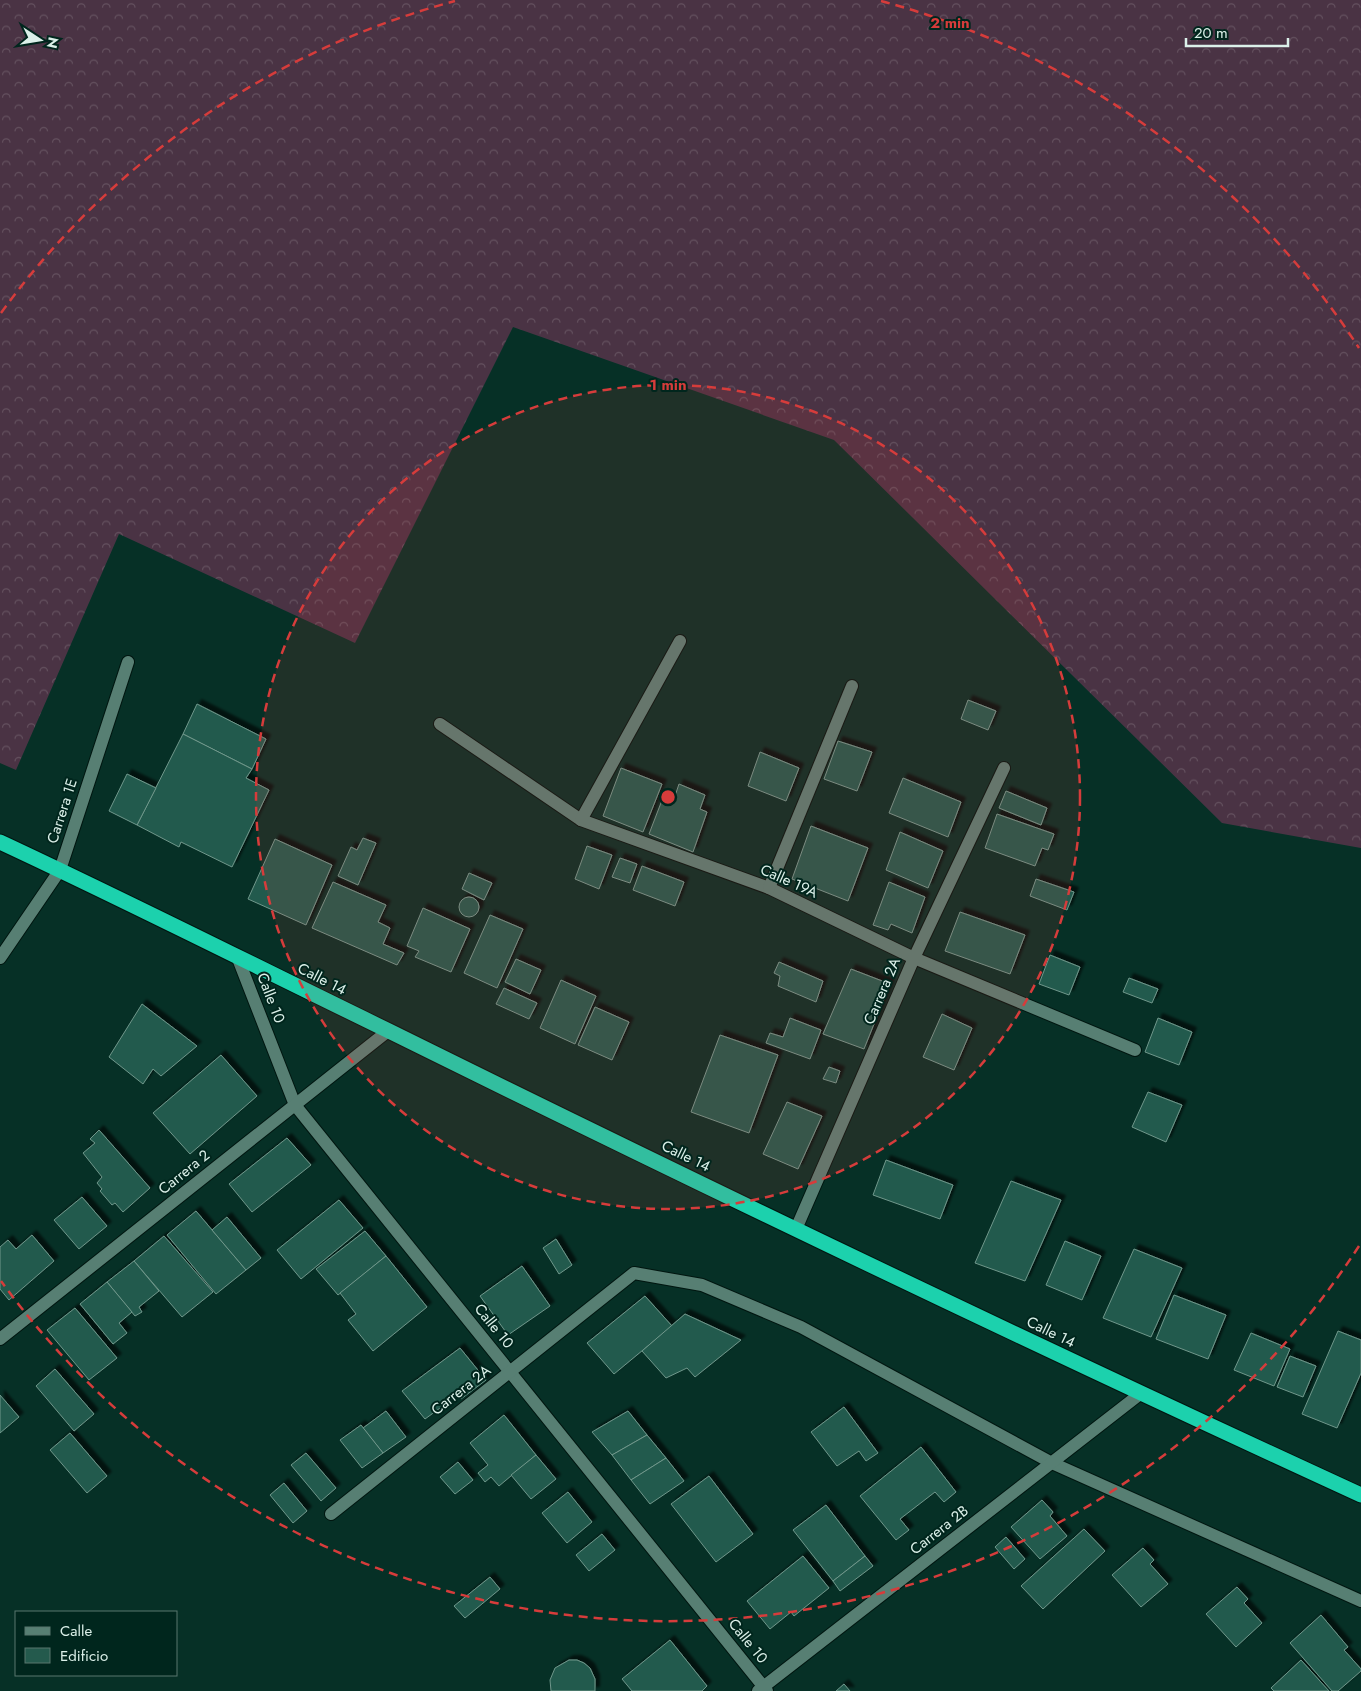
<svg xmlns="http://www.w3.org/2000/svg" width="1361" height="1691" font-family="Jost,sans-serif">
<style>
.forest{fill:url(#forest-crowns)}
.building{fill:#245a4d;stroke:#6f978b;filter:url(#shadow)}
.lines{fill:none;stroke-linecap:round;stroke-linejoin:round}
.minor-casing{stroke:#001610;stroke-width:14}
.highway-casing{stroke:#001610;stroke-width:17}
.minor{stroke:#577f73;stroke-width:12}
.highway{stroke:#1cd1ad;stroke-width:15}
.ring{fill:none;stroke:#d63c3b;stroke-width:2.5;stroke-dasharray:9 6}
.labels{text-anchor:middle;stroke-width:4;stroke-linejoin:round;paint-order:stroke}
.street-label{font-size:15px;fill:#dbf0e9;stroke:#00261d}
.centre{fill:#d63c3b;stroke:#00261d;stroke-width:2.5}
.ring-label{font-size:15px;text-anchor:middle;font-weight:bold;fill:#d63c3b;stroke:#00261d;stroke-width:4;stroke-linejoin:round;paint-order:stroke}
</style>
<defs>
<pattern id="forest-crowns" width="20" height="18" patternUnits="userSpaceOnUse" patternTransform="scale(1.25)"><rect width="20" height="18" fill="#4a3344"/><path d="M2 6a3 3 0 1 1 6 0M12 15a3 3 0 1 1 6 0" fill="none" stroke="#64515f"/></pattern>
<filter id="shadow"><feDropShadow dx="4.5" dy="-4.5" stdDeviation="1" flood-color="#0009"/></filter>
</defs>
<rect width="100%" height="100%" fill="#063026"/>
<!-- forest -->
<polygon class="forest" points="0,0 1361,0 1361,848 1222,823 834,440 513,327 355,643 119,534 16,770 0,763"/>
<!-- building -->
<g class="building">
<polygon points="968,700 996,711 988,730 961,719"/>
<polygon points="197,704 266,739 252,769 183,734"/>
<polygon points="183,734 252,769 246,778 269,790 232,867 181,842 179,847 137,825"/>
<polygon points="838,741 872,752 857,791 824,779"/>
<polygon points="760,752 799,768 786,801 748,786"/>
<polygon points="621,768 662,784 643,832 603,816"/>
<polygon points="127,774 156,788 137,825 109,811"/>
<polygon points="903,778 961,802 948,837 889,813"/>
<polygon points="679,784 705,795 700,809 707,812 693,852 649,834 664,795 674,799"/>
<polygon points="1006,791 1047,808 1041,825 999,808"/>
<polygon points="997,814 1054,834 1048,850 1042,848 1035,866 985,848"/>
<polygon points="811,826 868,848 848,901 792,879"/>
<polygon points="900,832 943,851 928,888 886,870"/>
<polygon points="363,838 376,843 358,885 338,876 351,847 357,850"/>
<polygon points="275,839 332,865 306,925 248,899"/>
<polygon points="587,846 612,855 599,889 575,879"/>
<polygon points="620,858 637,864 630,883 612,877"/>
<polygon points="642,866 684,882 675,906 633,890"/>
<polygon points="469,873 492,883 484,900 462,889"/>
<polygon points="1036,879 1074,892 1067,910 1030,896"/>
<polygon points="333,882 386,905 378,922 390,928 383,944 404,953 397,965 312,928"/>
<polygon points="889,882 925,897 912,933 891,924 888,930 873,925"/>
<circle cx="469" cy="907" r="10"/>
<polygon points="423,908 470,929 451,972 415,957 419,951 407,946"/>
<polygon points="960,912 1025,935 1010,974 945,951"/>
<polygon points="490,915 523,929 497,988 464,973"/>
<polygon points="1050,955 1080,967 1069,995 1039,984"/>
<polygon points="516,959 541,970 530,994 505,982"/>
<polygon points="779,962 823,981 816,1002 778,986 780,976 774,973"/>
<polygon points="851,969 890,984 864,1049 823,1034"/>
<polygon points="1129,978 1158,989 1152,1003 1123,992"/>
<polygon points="561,980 596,996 575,1044 540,1028"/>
<polygon points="504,988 537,1003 529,1019 496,1004"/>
<polygon points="142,1004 197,1046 161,1076 153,1069 143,1084 109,1057"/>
<polygon points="595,1007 629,1022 612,1060 578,1045"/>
<polygon points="942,1014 972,1028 954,1070 923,1057"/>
<polygon points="790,1018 821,1030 810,1059 766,1043 770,1033 783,1037"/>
<polygon points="1158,1018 1192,1032 1179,1065 1145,1052"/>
<polygon points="720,1035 778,1055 749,1133 691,1112"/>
<polygon points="221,1055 257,1096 190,1154 153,1113"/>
<polygon points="829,1067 840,1071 836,1083 823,1079"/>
<polygon points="1148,1092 1182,1105 1166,1142 1132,1127"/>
<polygon points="787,1102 822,1116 798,1169 763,1154"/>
<polygon points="99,1130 150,1188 123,1212 115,1203 112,1205 100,1191 102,1189 97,1183 102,1177 83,1153 95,1143 90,1139"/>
<polygon points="287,1138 311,1165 252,1212 229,1184"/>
<polygon points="886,1160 953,1185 940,1219 873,1195"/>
<polygon points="1011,1181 1061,1200 1025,1281 975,1263"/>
<polygon points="82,1197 107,1226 79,1249 54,1220"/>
<polygon points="339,1200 363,1228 301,1279 277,1250"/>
<polygon points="196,1211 246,1270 216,1294 167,1235"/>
<polygon points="227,1217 261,1258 246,1270 212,1230"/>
<polygon points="365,1231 386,1256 338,1295 316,1269"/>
<polygon points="32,1235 54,1261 9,1300 0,1289 0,1247 8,1240 16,1249"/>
<polygon points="164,1236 213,1292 182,1317 134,1261"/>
<polygon points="556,1239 572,1265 559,1274 543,1248"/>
<polygon points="1065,1241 1101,1256 1082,1300 1046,1285"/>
<polygon points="1134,1249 1182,1268 1151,1337 1103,1318"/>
<polygon points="386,1256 427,1307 373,1351 348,1320 356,1314 340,1293"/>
<polygon points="134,1261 159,1291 139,1307 142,1312 135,1316 107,1282"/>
<polygon points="522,1266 550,1306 508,1335 480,1296"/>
<polygon points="107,1282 132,1312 119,1323 127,1333 113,1344 80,1304"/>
<polygon points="1174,1295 1226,1315 1208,1359 1156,1339"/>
<polygon points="645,1296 672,1326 614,1374 587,1343"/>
<polygon points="75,1308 117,1358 89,1380 47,1330"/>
<polygon points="685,1314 741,1340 695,1377 687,1368 666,1378 642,1351"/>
<polygon points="1338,1331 1361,1340 1361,1373 1337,1428 1302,1414"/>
<polygon points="1251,1333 1290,1349 1274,1386 1234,1370"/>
<polygon points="460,1348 486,1380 461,1399 458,1395 425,1419 402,1391"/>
<polygon points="1290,1356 1316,1366 1303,1397 1277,1387"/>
<polygon points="55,1369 94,1414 74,1431 36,1386"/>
<polygon points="0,1395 19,1417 0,1433"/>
<polygon points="844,1407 878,1453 866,1461 859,1451 837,1466 811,1432"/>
<polygon points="386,1411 406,1437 383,1453 363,1428"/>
<polygon points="628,1411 647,1435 612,1455 592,1432"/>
<polygon points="504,1415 536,1455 499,1486 491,1477 485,1482 478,1473 488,1465 470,1443"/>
<polygon points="361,1425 383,1453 362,1468 340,1440"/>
<polygon points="70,1433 107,1476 87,1493 50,1450"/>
<polygon points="647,1435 666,1458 631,1480 612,1455"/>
<polygon points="921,1447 956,1492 944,1502 935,1492 900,1519 909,1530 896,1540 860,1496"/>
<polygon points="306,1453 336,1488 321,1501 291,1465"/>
<polygon points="536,1455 556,1479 531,1499 511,1475"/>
<polygon points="666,1458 684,1481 650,1504 631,1480"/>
<polygon points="458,1462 473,1480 455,1494 440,1477"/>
<polygon points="709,1476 753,1534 716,1562 671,1504"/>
<polygon points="284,1483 307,1511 293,1523 270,1495"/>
<polygon points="568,1492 592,1522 567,1543 542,1513"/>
<polygon points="1042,1500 1053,1512 1050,1516 1067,1536 1040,1559 1011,1527"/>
<polygon points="826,1505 865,1556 833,1581 793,1530"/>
<polygon points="1084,1529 1105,1551 1043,1609 1021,1586"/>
<polygon points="602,1534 615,1550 589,1571 576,1555"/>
<polygon points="1006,1537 1025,1559 1014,1569 995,1547"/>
<polygon points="1143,1548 1154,1560 1150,1564 1168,1584 1141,1607 1112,1575"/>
<polygon points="803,1556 829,1588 794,1616 791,1612 770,1629 747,1601"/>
<polygon points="865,1556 873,1566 840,1591 833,1581"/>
<polygon points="490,1577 500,1589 465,1618 454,1606"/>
<polygon points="1237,1587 1248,1599 1244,1603 1262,1623 1236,1647 1206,1614"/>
<polygon points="1321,1615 1348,1647 1344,1650 1361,1669 1361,1671 1338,1691 1332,1691 1290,1643"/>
<polygon points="670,1640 707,1686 702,1691 632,1691 622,1679"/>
<polygon points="569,1660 577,1660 584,1663 590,1668 595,1679 595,1691 551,1691 550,1680 555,1668"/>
<polygon points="1301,1660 1329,1691 1274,1691 1271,1688"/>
<polygon points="844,1684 850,1691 836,1691"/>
</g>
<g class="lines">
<defs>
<g id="minor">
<polyline points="440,724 581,820 769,888 914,958 1135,1050"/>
<polyline points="581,820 680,641"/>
<polyline points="769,888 852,686"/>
<polyline points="237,956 295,1105 767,1691"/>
<polyline points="0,958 60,870 128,662"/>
<polyline points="796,1229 914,958 1004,768"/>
<polyline points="0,1339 388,1031"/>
<polyline points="331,1514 634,1273 702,1285 801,1327 1052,1463 1361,1601"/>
<polyline points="758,1691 1140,1394"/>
</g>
<path id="highway" d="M0,842c131,61 259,126 389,189 322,159 645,314 972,464"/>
</defs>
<!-- minor casing -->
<use href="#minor" class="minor-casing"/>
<!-- highway casing -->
<use href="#highway" class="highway-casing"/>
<!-- minor -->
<use href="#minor" class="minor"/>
<!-- highway -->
<use href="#highway" class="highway"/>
</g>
<!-- distance rings -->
<circle cx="668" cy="797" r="412" fill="#d63c3b" fill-opacity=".12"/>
<g class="ring">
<circle cx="668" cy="797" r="412"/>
<path d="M1359 1246A824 824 0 0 1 1 1281M1 313A824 824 0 0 1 455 1M881 1A824 824 0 0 1 1359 348"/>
</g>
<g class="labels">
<!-- street labels -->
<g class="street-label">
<text transform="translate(62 811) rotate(-72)" y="5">Carrera 1E</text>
<text transform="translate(789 881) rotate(24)" y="5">Calle 19A</text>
<text transform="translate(322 979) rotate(27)" y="5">Calle 14</text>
<text transform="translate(882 991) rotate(-67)" y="5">Carrera 2A</text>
<text transform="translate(271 998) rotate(69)" y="5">Calle 10</text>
<text transform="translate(686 1156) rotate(26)" y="5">Calle 14</text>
<text transform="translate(184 1172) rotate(-39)" y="5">Carrera 2</text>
<text transform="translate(494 1326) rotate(51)" y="5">Calle 10</text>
<text transform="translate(1051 1332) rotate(26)" y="5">Calle 14</text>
<text transform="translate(461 1390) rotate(-38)" y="5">Carrera 2A</text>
<text transform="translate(939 1530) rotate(-38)" y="5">Carrera 2B</text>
<text transform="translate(748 1641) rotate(51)" y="5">Calle 10</text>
</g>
</g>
<circle cx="668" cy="797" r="8" class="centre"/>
<g class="ring-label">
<text x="950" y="28">2 min</text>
<text x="668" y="390">1 min</text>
</g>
<!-- legend -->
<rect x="15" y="1611" width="162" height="65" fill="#00261d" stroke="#58776f"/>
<rect x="25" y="1627" width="25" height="8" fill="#577f73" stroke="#58776f"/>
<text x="60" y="1636" font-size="15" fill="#dbf0e9">Calle</text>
<rect x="25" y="1648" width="25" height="15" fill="#245a4d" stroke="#58776f"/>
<text x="60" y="1661" font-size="15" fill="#dbf0e9">Edificio</text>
<!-- north arrow -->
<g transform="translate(40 40) rotate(102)" stroke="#00261d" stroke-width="4" paint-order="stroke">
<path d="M0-4L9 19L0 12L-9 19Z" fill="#dbf0e9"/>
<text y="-8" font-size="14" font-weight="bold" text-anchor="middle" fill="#dbf0e9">N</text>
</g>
<!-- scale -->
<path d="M1186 38v8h102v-8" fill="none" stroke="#dbf0e9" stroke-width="2.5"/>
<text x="1194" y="38" font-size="15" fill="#dbf0e9" stroke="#00261d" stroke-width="4" paint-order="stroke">20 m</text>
</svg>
